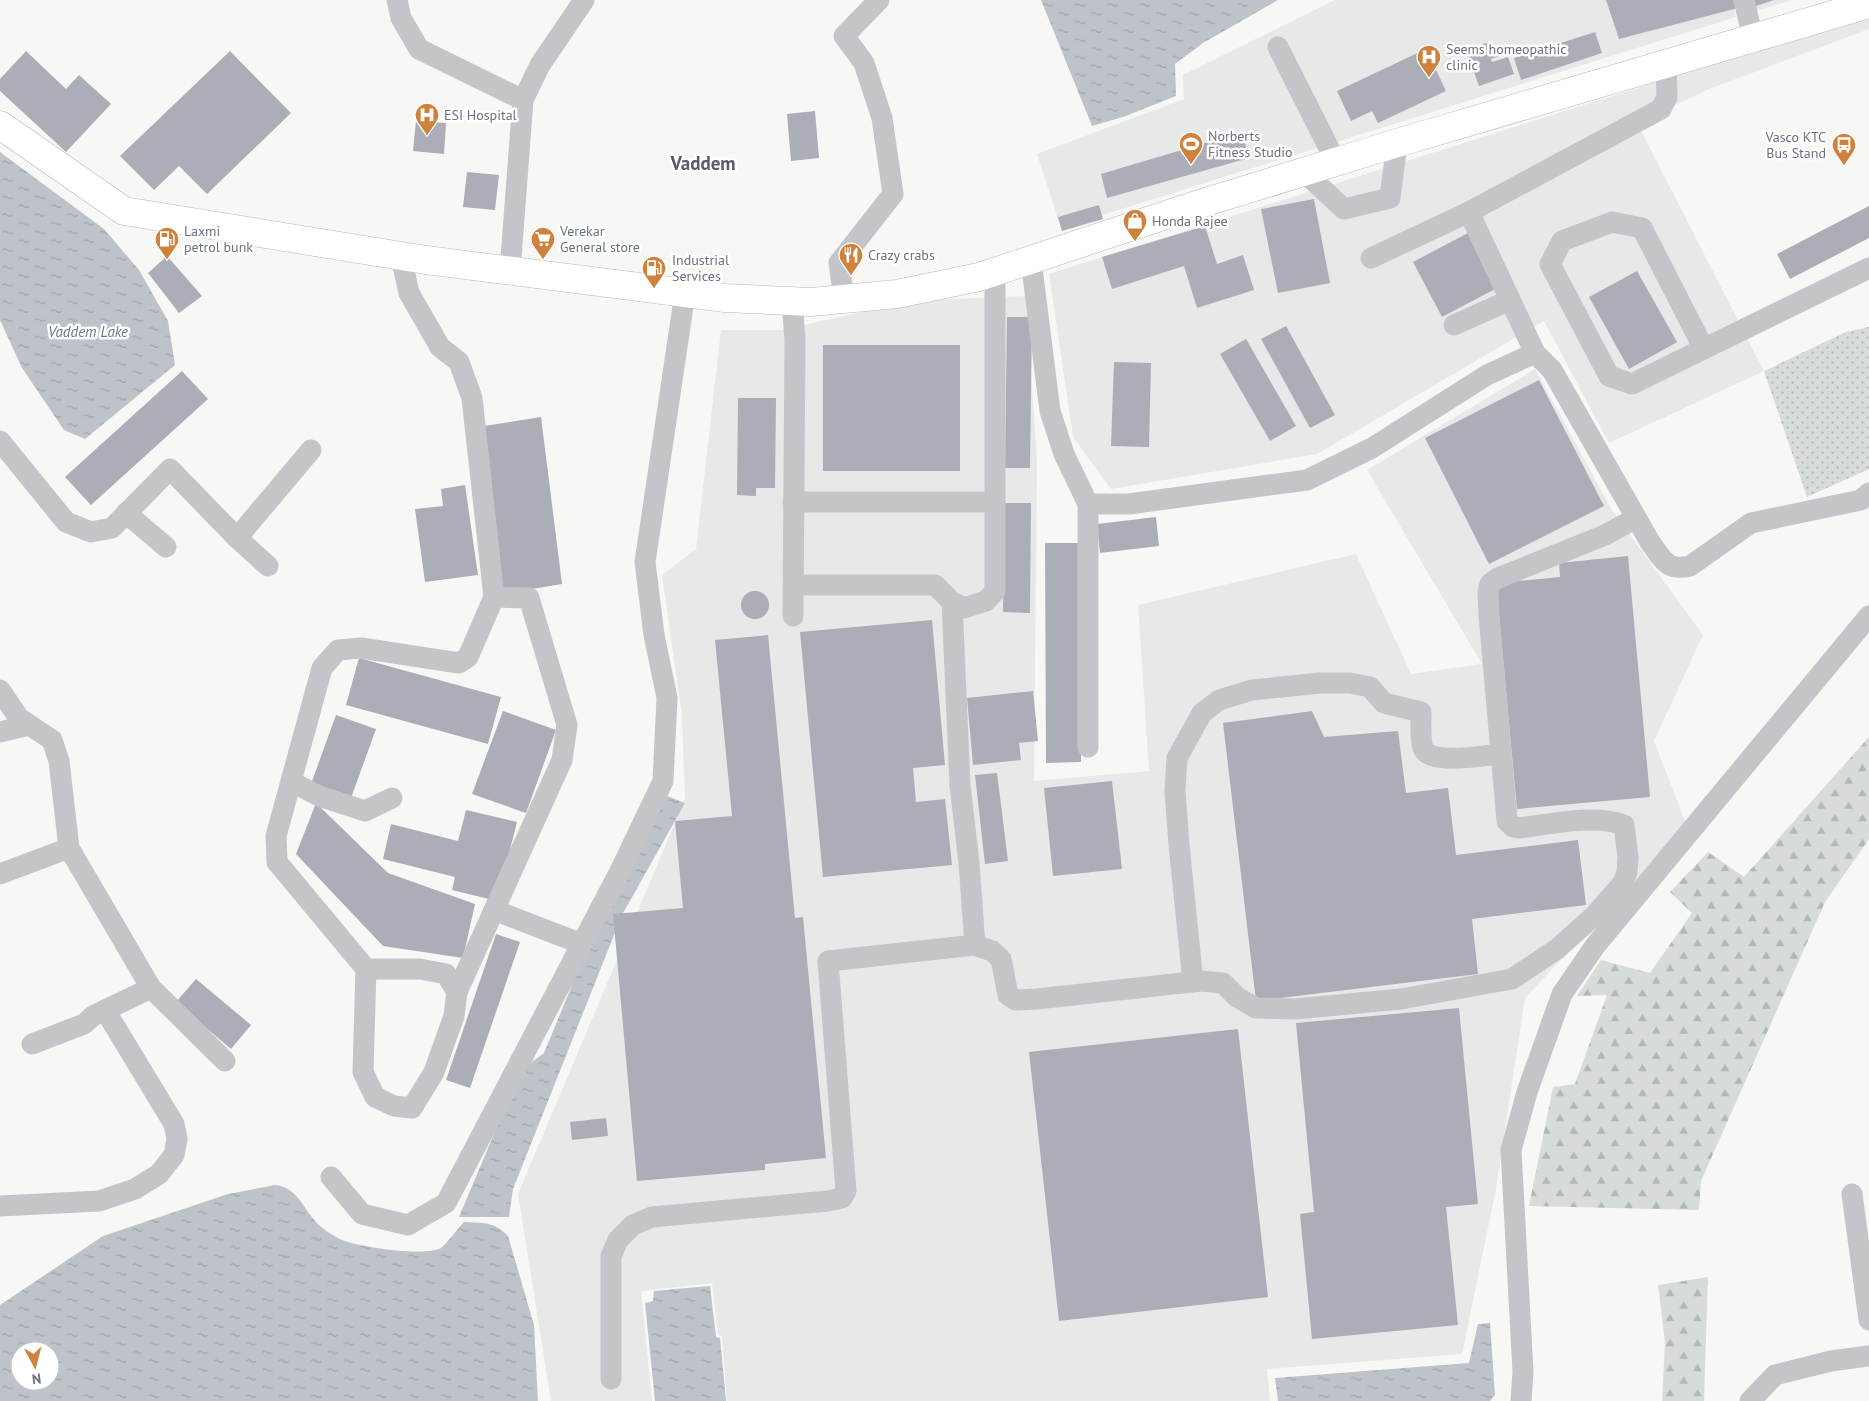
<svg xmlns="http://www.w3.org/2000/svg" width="1869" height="1401" font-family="'PT Sans',sans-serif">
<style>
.built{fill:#e7e8e8}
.forest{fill:url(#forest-firs)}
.park{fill:url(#park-dots)}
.water{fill:url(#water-ripples);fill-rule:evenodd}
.building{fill:#abaeb6}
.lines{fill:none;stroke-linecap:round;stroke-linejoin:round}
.major-casing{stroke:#b5b7bc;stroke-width:29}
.minor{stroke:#c4c5c9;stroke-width:21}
.major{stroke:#fff;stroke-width:28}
.labels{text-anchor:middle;stroke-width:5;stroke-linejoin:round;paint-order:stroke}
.poi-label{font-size:14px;fill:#6a7182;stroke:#fff;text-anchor:start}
.water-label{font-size:15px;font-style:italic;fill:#6b7885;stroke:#fff}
.district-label{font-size:19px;font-weight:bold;fill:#575c68;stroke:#fff}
</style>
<defs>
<pattern id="forest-firs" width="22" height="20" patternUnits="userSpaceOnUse" patternTransform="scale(1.25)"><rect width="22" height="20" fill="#d7ddd6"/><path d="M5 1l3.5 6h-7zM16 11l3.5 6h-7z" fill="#b2b8b3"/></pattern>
<pattern id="park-dots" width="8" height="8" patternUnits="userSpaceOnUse" patternTransform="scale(1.25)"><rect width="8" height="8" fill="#d7ddd6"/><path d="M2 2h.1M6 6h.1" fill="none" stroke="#b2b8b3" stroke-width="1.8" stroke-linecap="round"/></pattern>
<pattern id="water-ripples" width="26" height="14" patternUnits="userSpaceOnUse" patternTransform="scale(1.25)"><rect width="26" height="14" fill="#bec3c9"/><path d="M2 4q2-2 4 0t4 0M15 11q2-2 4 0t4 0" fill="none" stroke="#9ea3a9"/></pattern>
</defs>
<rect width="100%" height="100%" fill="#f7f7f5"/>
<!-- built -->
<g class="built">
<polygon points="1335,0 1732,0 1736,17 1061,228 1037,154 1184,99 1183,75"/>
<polygon points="1753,0 1792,0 1756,11"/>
<polygon points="1869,15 1869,29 1709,89 1637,123 1764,371 1609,443 1544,321 1317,454 1111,489 1073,437 1049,274"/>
<polygon points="1026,296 1037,461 1034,781 1149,771 1138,605 1356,554 1411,674 1482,664 1367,470 1535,369 1612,510 1703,635 1654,741 1687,826 1525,998 1496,1189 1462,1354 1267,1369 1270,1401 727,1401 722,1337 718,1334 712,1283 641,1291 652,1401 551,1401 518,1194 685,799 682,716 662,575 696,549 721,330 782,330 911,301"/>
</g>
<!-- forest -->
<g class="forest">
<polygon points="1869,737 1869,839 1825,902 1701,1181 1699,1210 1529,1206 1553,1087 1575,1084 1607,995 1577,996 1601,960 1650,973 1692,913 1670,892 1708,852 1744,877"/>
<polygon points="1708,1277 1704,1401 1662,1401 1665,1342 1658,1285"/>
</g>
<!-- park -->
<polygon class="park" points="1869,327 1869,469 1807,497 1764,371 1846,332"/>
<!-- water -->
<g class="water">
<polygon points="1041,0 1278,0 1203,43 1175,64 1176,96 1123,117 1092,126"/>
<polygon points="0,152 104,229 139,270 168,321 175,365 85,439 64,430 22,368 0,320"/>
<polygon points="667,796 685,803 622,915 513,1189 509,1217 459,1217 521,1070 544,1053 611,891"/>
<path d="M275,1185c23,2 29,26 44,40 5,5 16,12 23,15 18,7 82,17 99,8 5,-3 17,-20 23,-26 18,1 30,-1 44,14l26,89 4,76h-538v-96l103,-69 125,-42zM20,1351h30v30h-30z"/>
<polygon points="710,1286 716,1337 720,1338 726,1401 655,1401 645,1303 653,1301 654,1291"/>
<polygon points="1490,1323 1495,1395 1490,1401 1278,1401 1275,1378 1469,1363 1478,1324"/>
</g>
<!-- building -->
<g class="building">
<polygon points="1606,0 1735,0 1738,8 1619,39"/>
<polygon points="1753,0 1774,0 1756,6"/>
<polygon points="1595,32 1602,53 1521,80 1514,58"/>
<polygon points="1489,42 1493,54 1503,51 1504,54 1491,59 1492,62 1508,57 1514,74 1479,86 1466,50"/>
<polygon points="1426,49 1446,91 1378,123 1372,111 1351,121 1337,91"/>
<polygon points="26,51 66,89 79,75 111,104 66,152 0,91 0,79"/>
<polygon points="230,51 291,113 207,194 179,166 154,190 120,156"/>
<polygon points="815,111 819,158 791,161 787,114"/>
<polygon points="416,121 446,123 444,154 413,151"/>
<polygon points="1242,132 1249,158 1107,198 1101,174"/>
<polygon points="467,172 499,175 495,210 463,207"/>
<polygon points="1314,199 1330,283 1278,293 1261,209"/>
<polygon points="1099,205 1103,219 1062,231 1058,217"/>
<polygon points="1869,206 1869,238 1790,279 1777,254"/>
<polygon points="1205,226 1217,264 1243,255 1254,290 1197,308 1184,266 1112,289 1102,257"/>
<polygon points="1468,233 1497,288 1442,317 1413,262"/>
<polygon points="167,256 202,296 179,313 148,273"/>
<polygon points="1637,271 1677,342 1629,369 1589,297"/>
<polygon points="1007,317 1032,317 1030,468 1005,468"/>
<polygon points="1286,326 1335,415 1310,428 1261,339"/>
<polygon points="1246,339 1296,426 1270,441 1220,354"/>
<rect x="823" y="345" width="137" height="126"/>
<polygon points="1114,362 1151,363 1149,447 1111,446"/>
<polygon points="182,371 208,399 91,505 65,477"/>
<polygon points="1539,380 1604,506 1489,564 1425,438"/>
<polygon points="738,398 776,398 775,488 756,488 756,496 737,495"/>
<polygon points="541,417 562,584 502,594 478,427"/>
<polygon points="465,485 478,575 425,582 415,509 443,506 441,489"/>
<polygon points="1004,503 1031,503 1030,613 1003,612"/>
<polygon points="1156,517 1159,546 1100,553 1097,524"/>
<polygon points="1045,543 1080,543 1081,762 1046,763"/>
<polygon points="1628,556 1650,797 1517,809 1496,583 1560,577 1559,563"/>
<circle cx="755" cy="605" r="14"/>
<polygon points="932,620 945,765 913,768 916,802 945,799 952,865 823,877 800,632"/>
<polygon points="768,635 795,918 803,917 826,1158 765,1164 765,1170 637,1181 613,914 683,908 675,821 732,816 715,640"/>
<polygon points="359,658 501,697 488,744 346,705"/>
<polygon points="1033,691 1038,741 1019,743 1021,760 973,765 967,698"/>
<polygon points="503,711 556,730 526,813 472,794"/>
<polygon points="1312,711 1324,737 1398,731 1406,793 1448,788 1456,855 1578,840 1586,905 1472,919 1478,974 1256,1001 1223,723"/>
<polygon points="336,715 376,729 351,798 311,784"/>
<polygon points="997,773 1008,861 985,864 975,775"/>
<polygon points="1112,781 1122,869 1053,876 1044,788"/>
<polygon points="316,803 388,873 475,904 463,958 383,946 296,854"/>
<polygon points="466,810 517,822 497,901 452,890 455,877 383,859 391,824 458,841"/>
<polygon points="496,934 520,942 470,1088 446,1080"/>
<polygon points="196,979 251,1025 231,1049 176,1002"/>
<polygon points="1459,1008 1478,1204 1446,1207 1458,1325 1312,1339 1300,1214 1314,1212 1296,1023"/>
<polygon points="1238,1029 1268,1297 1059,1321 1029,1052"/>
<polygon points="606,1118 608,1136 572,1140 570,1122"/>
</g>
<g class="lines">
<defs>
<polyline id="major" points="0,125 124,211 426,260 725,298 811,302 897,294 979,277 1193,206 1397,143 1869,4"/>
</defs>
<!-- major casing -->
<use href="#major" class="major-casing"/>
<!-- minor -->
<g class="minor">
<polyline points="397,0 401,18 419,49 523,100"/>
<polyline points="1744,0 1753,38"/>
<polyline points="1278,47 1336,162"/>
<polyline points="1304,172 1344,209 1390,198 1397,143"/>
<polyline points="1469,212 1535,353"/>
<polyline points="1371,258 1469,212 1661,109 1667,97 1666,63"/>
<path d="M1031,260l19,151 14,43 24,50h41l178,-24 65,-32 115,-73 48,-22 17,17 98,172c12,16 16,30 40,24l61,-43 110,-23 8,-7"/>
<polyline points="510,271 523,100 540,65 584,0"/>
<polyline points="844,299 839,263 893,194 882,118 864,63 844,36 879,0"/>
<polyline points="792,301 795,340 793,616"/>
<polyline points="1454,325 1510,300"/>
<polyline points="1704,349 1642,228 1612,222 1562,241 1550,264 1609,376 1632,384 1869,268"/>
<polyline points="0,441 66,522 91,532 112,528 170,469 237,538 268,566"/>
<polyline points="793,502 995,502"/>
<polyline points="1088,504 1088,747"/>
<polyline points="126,513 166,547"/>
<polyline points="237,538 311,450"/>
<polyline points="793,585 935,585 952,602 964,608 986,601 995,591 995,272"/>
<polyline points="0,690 19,718 52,740 59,761 69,848 151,988 225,1061"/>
<polyline points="0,732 29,725"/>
<polyline points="292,782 319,796 365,811 392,798"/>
<polyline points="0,874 69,848"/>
<polyline points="494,910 582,944"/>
<path d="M975,945l17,6 9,8 7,36 8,5 21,-1 163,-18 23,2 14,14 19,11 40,1 105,-10 111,-20 45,-30 38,-34 28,-32 4,-11 1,-15 -4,-32c-29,-11 -74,-1 -104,3l-7,-1 -6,-6 -18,-206 -1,-23 2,-8 8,-6 107,-43 31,-17"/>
<polyline points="366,969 420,969 446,974 457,992 454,1016 434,1072 412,1108 394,1106 375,1097 363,1072 366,969 277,862 276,836 322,668 338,650 361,648 459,663 468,657 494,597 472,398 459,362 440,347 409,293 401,256"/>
<path d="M1193,982l-14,-137 -4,-54 2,-33 25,-45 17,-13 33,-10 69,-7h29l20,4 14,16 37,9c0,10 -1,28 2,36 6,18 62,7 78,6"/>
<polyline points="457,992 562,760 567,725 529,598 494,597"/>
<polyline points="32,1044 84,1024 93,1016 151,988"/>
<polyline points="331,1177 362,1214 408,1225 446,1203 621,869 663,781 667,698 654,635 645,562 685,293"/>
<polyline points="1852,1194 1869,1320"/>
<polyline points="0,1206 99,1201 135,1189 159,1174 174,1155 177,1139 174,1124 105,1010"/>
<polyline points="611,1379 611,1256 618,1240 633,1225 652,1217 828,1201 842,1198 846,1191 828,961 975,945 969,863 960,785 952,602"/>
<polyline points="1521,1401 1523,1372 1511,1150 1527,1092 1562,994 1595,946 1869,616"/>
<polyline points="1750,1401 1775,1375 1831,1361 1869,1356"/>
</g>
<!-- major -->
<use href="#major" class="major"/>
</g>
<!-- icons -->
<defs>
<symbol id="hospital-pin" viewBox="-11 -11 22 30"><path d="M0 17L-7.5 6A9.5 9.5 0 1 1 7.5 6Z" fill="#cf823d" stroke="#fff"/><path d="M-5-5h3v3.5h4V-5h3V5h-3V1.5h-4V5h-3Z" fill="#fff"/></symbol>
<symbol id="stadium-pin" viewBox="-11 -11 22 30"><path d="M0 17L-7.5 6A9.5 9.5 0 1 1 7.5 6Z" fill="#cf823d" stroke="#fff"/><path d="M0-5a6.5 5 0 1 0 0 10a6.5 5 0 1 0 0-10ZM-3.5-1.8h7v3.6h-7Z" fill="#fff"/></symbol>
<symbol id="bus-pin" viewBox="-11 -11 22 30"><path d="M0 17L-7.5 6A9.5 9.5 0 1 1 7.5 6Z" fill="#cf823d" stroke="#fff"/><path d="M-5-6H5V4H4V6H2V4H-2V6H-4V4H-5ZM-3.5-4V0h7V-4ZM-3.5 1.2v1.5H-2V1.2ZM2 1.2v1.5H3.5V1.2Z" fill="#fff"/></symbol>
<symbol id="shop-pin" viewBox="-11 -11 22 30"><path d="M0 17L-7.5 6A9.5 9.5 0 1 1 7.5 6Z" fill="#cf823d" stroke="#fff"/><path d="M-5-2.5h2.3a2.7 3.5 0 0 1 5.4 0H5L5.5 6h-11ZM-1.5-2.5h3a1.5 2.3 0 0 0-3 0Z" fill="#fff"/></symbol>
<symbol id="fuel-pin" viewBox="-11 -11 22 30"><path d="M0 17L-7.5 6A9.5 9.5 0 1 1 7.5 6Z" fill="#cf823d" stroke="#fff"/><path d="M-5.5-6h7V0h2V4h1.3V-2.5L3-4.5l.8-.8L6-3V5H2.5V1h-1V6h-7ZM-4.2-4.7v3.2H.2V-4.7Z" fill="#fff"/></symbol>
<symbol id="supermarket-pin" viewBox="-11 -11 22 30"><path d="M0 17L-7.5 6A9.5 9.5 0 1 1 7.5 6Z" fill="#cf823d" stroke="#fff"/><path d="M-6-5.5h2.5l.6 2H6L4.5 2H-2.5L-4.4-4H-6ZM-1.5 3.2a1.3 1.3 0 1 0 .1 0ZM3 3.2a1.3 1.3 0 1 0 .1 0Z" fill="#fff"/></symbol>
<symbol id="restaurant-pin" viewBox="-11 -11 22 30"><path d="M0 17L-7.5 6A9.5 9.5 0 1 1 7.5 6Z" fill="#cf823d" stroke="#fff"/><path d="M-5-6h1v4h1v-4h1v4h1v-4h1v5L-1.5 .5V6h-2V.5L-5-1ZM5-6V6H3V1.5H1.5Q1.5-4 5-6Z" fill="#fff"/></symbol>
</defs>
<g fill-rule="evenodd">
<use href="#hospital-pin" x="1415" y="43" width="28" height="38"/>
<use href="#hospital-pin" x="413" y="101" width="28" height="38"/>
<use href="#stadium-pin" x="1177" y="130" width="28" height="38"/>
<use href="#bus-pin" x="1830" y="131" width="28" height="38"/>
<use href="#shop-pin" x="1121" y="207" width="28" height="38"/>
<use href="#fuel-pin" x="153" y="225" width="28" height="38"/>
<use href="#supermarket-pin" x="529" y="225" width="28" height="38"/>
<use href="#restaurant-pin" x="837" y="241" width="28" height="38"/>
<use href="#fuel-pin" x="640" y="254" width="28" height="38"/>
</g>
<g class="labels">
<!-- poi labels -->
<g class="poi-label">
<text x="1446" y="54">Seems homeopathic<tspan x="1446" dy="16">clinic</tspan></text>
<text x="444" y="120">ESI Hospital</text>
<text x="1208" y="141">Norberts<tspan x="1208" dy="16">Fitness Studio</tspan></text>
<text x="1826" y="142" text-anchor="end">Vasco KTC<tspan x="1826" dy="16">Bus Stand</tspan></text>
<text x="1152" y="226">Honda Rajee</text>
<text x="184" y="236">Laxmi<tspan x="184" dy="16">petrol bunk</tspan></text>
<text x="560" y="236">Verekar<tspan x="560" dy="16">General store</tspan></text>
<text x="868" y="260">Crazy crabs</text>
<text x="672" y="265">Industrial<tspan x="672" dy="16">Services</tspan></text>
</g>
<!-- water labels -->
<g class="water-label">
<text x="88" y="337">Vaddem Lake</text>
</g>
<!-- district labels -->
<g class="district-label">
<text x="703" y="170">Vaddem</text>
</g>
</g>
<!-- north arrow -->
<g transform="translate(35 1366) rotate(173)"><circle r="24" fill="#ffffff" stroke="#c3c6cd"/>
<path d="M0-4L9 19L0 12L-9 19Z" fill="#cf823d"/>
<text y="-8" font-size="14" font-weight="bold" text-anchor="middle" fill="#6a7182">N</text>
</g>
</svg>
